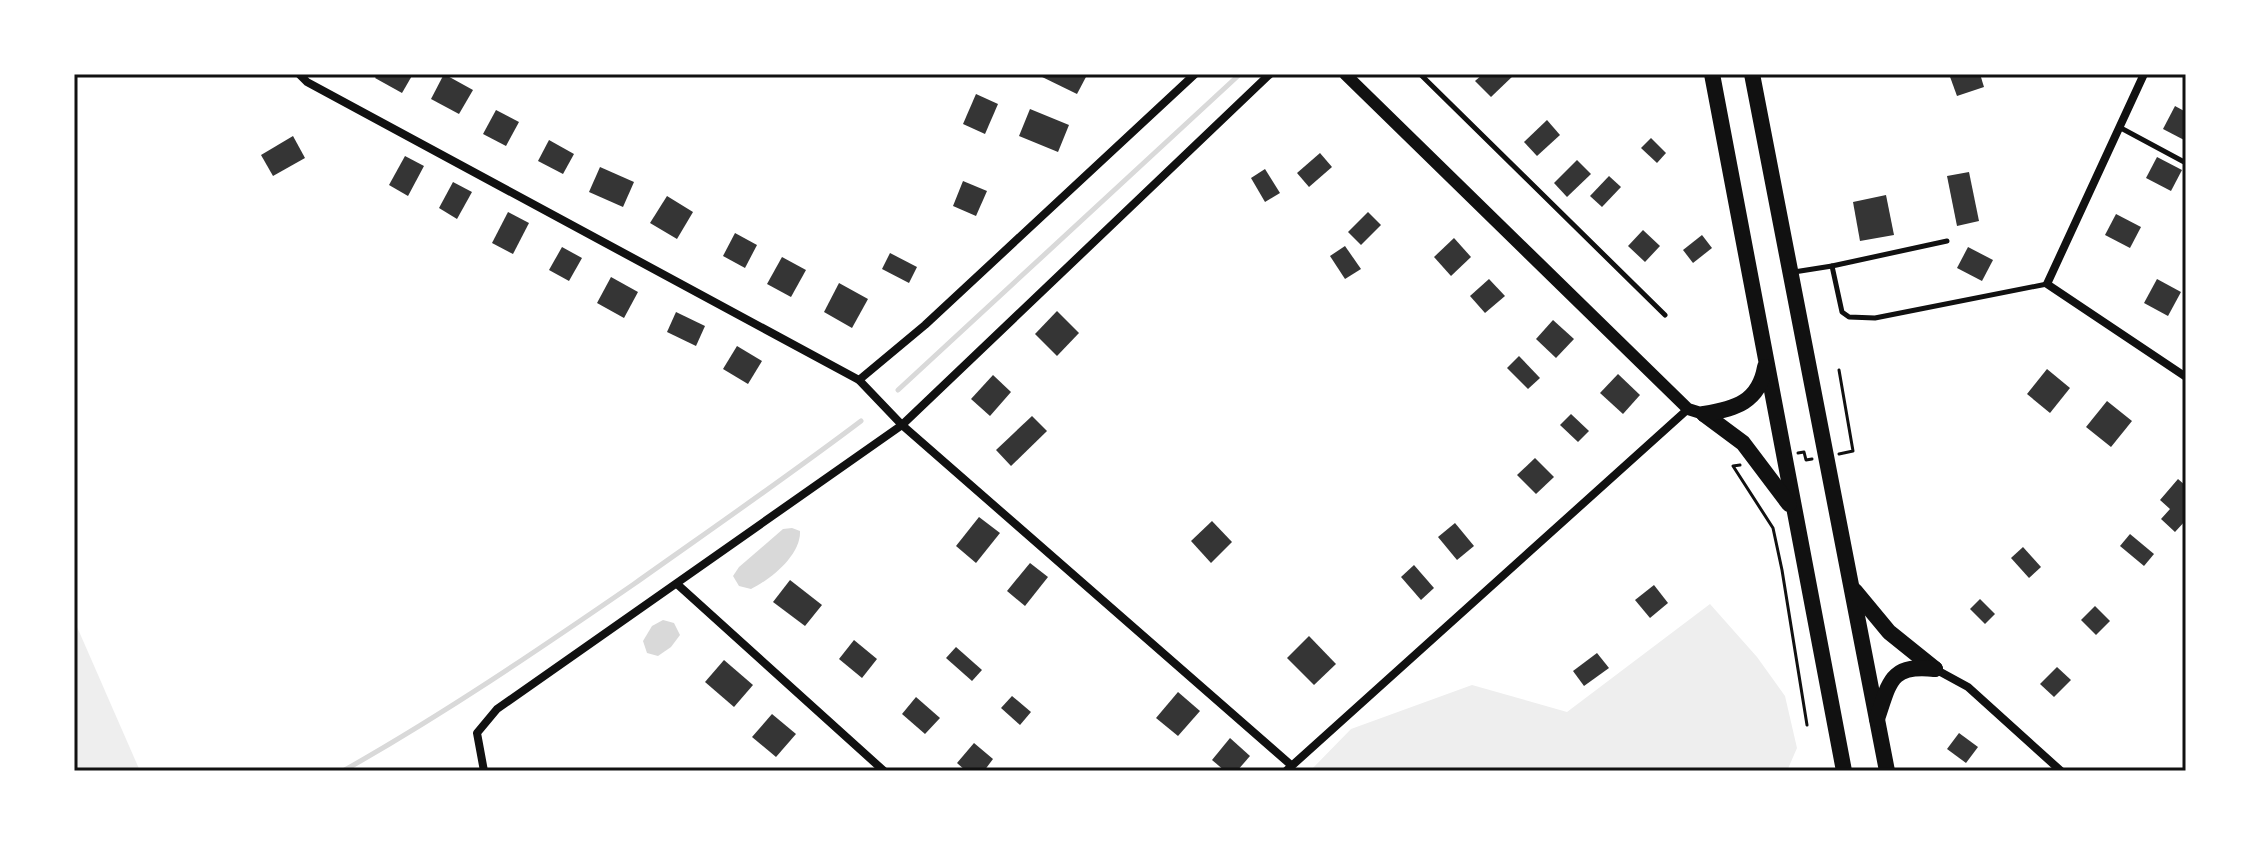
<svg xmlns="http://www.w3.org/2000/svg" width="2260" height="845" font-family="'DejaVu Sans',sans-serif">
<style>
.green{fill:#eee}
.water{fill:#d9d9d9}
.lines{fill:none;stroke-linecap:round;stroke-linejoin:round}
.stream{stroke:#d9d9d9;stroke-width:5}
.building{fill:#353535}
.path{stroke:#111;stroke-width:3}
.service{stroke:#111;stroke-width:5}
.minor{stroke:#111;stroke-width:8}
.tertiary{stroke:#111;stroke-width:12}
.trunk{stroke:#111;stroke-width:16}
.neatline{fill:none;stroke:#111;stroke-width:3}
</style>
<rect width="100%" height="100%" fill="#fff"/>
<!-- green -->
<g class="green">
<polygon points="1710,604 1757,657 1785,696 1797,748 1787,771 1310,771 1351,729 1472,685 1567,712"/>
<polygon points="74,620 140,771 74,771"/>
</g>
<!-- water -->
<g class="water">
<path d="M792,528l8,3c1,24 -29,48 -49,58l-12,-3 -6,-10 6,-9 44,-38z"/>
<polygon points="663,620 674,623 680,635 671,647 658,656 647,653 643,641 652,626"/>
</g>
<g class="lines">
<!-- stream -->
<g class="stream">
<polyline points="898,390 1240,74"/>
<path d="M343,771c101,-57 195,-121 291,-187 76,-54 153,-107 227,-163"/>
</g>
</g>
<!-- building -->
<g class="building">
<polygon points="378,74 413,74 402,93 375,78"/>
<polygon points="444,74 473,90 459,114 431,99"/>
<polygon points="1036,74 1085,74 1087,75 1077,94"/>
<polygon points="1483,74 1515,74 1491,97 1475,81"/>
<polygon points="1949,74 1980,74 1984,87 1957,96"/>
<polygon points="976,94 998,104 985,134 963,124"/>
<polygon points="2175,106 2186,112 2186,141 2163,129"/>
<polygon points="1030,109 1069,125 1058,152 1019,136"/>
<polygon points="496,110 519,122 506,146 483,134"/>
<polygon points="1547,120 1560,135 1537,156 1524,142"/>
<polygon points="293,136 305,158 273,176 261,155"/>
<polygon points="1651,138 1666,153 1657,163 1641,148"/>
<polygon points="549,140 574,154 563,174 538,161"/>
<polygon points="1320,153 1332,167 1309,187 1297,173"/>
<polygon points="405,156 424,166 408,196 389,185"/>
<polygon points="2157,157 2182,170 2171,191 2146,178"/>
<polygon points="1577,160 1591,174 1567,197 1554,183"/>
<polygon points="600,167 634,182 623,207 589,192"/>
<polygon points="1265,169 1280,193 1265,202 1251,178"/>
<polygon points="1969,172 1979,221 1957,226 1947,176"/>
<polygon points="1609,176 1621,187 1602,207 1590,196"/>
<polygon points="963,181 987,191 976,216 953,206"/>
<polygon points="453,182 472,192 457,219 439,208"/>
<polygon points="1886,195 1894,235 1860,241 1853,202"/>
<polygon points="667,196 693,212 677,239 650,223"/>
<polygon points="508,212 529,223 513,254 492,243"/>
<polygon points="1368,212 1381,225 1361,245 1348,232"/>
<polygon points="2116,214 2141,227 2130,248 2105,235"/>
<polygon points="1643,230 1660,246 1645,262 1628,246"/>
<polygon points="735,233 757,245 745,268 723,256"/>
<polygon points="1702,235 1712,248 1693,263 1683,250"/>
<polygon points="1454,238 1471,257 1451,276 1434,257"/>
<polygon points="1345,246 1361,269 1345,279 1330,256"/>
<polygon points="562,247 582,258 569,281 549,270"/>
<polygon points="1968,247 1993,260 1982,281 1957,268"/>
<polygon points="890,253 917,267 909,283 882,269"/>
<polygon points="782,257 806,270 791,297 767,284"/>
<polygon points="611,277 638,292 624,318 597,303"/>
<polygon points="1489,279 1505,296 1485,313 1470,296"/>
<polygon points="2157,279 2181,292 2168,316 2144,303"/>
<polygon points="839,283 868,299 852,328 824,312"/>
<polygon points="1057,311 1079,333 1057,356 1035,334"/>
<polygon points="676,312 705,326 696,346 667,332"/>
<polygon points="1553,320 1574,339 1556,358 1536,339"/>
<polygon points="737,346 762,361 748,384 723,369"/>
<polygon points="1519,356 1540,378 1528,389 1507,368"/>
<polygon points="2047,369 2070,388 2050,413 2027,394"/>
<polygon points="1618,374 1640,395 1623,414 1600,393"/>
<polygon points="993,375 1011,392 990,416 971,399"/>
<polygon points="2107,401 2132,421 2111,447 2086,427"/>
<polygon points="1571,414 1589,431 1578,442 1560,425"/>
<polygon points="1032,416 1047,431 1011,466 996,450"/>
<polygon points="1535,458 1554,477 1536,494 1517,475"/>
<polygon points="2178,479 2186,486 2186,520 2175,532 2161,519 2170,509 2160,500"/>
<polygon points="979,517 1000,533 976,563 956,546"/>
<polygon points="1212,521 1232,542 1211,563 1191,541"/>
<polygon points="1455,523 1474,546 1457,560 1438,537"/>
<polygon points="2130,534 2154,554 2144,566 2120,546"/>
<polygon points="2023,547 2041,567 2029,578 2011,558"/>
<polygon points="1030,563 1048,577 1025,606 1007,591"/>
<polygon points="1414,565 1434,588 1421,600 1401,577"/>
<polygon points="790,580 822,605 805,626 773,602"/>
<polygon points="1654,585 1668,603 1650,618 1635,600"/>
<polygon points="1980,599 1995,614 1985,624 1970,609"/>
<polygon points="2095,606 2110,621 2096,635 2081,620"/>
<polygon points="1309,636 1336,664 1314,685 1287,658"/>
<polygon points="854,640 877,659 862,678 839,659"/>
<polygon points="956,647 982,670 972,681 946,658"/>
<polygon points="1597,653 1609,668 1584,686 1573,671"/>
<polygon points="724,660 753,685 734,707 705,682"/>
<polygon points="2057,667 2071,680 2054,697 2040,684"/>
<polygon points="1178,692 1200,711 1178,736 1156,718"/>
<polygon points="1012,696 1031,712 1020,725 1001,708"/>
<polygon points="916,697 940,718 925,734 902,714"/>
<polygon points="772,714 796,734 776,757 752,737"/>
<polygon points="1959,733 1978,747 1966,763 1947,749"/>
<polygon points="1230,738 1250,756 1237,771 1225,771 1212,760"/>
<polygon points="974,743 993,759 984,771 966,771 957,763"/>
</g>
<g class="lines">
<!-- path -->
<g class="path">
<polyline points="1839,370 1853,451 1839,454"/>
<polyline points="1798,453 1804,452 1806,460 1812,459"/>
<polyline points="1740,465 1733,466 1773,528 1782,570 1807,725"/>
</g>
<!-- service -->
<g class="service">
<polyline points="1420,74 1665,315"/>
<polyline points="2119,127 2186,163"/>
<polyline points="1947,241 1832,266 1842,312 1849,317 1875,318 2047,284"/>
<polyline points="1794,272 1832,266"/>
</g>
<!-- minor -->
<g class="minor">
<polyline points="299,74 307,82 859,380 902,425 1291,765"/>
<polyline points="2144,74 2047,284 2186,377"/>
<polyline points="859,380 925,325 1195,74"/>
<polyline points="677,584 884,771"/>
<polyline points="1935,669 1968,687 2061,771"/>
<polyline points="484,771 477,733 497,709 902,425 1270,74"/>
<polyline points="1286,771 1688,409"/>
</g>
<!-- tertiary -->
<polyline class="tertiary" points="1345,74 1688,409 1704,414"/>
<!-- trunk -->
<g class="trunk">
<polyline points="1712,74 1844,771"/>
<polyline points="1752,74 1887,771"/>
<polyline points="1704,414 1743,443 1789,504"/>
<path d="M1704,414c31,-5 55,-12 61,-47"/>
<polyline points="1855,591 1889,632 1935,669"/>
<path d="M1877,719c13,-38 13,-55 58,-50"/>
</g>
</g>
<!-- border -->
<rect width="2260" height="845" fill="none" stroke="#ffffff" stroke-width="152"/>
<rect x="76" y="76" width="2108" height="693" class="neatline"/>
</svg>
